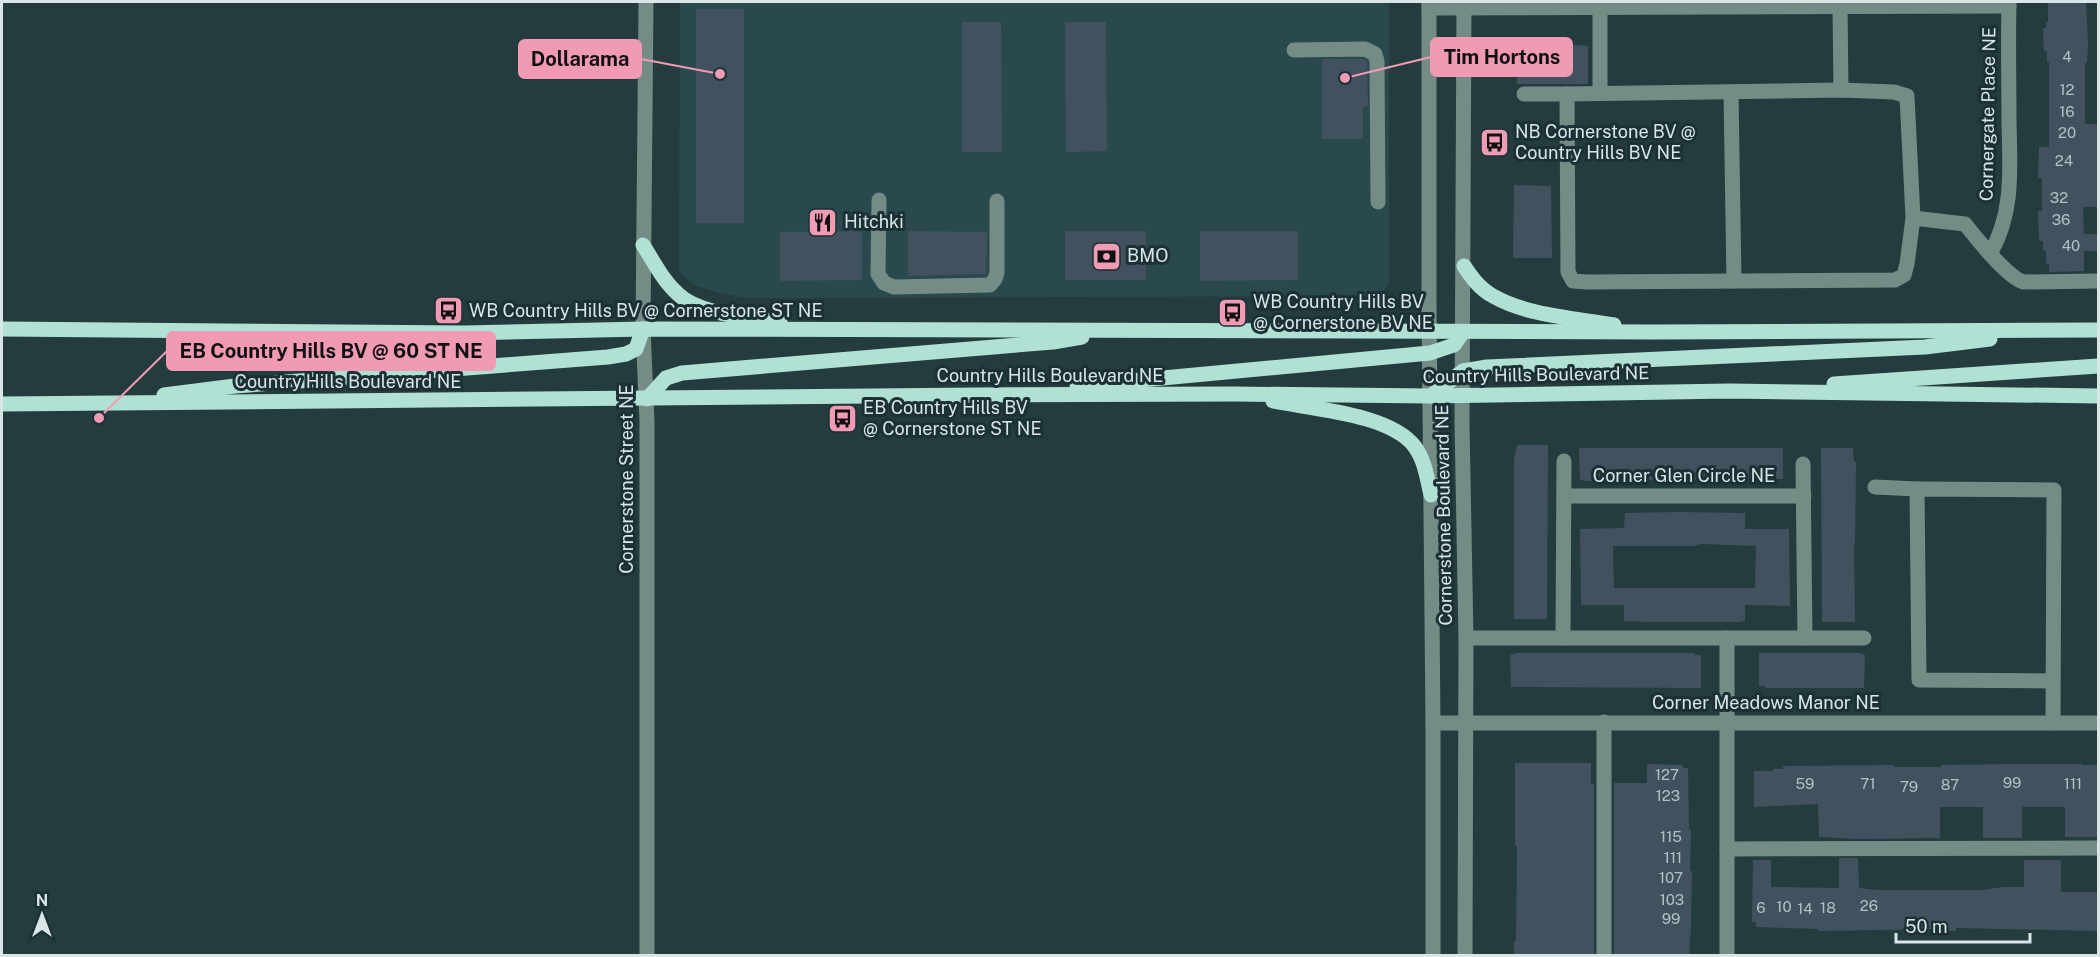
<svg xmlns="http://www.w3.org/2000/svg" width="2100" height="957" font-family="'Public Sans',sans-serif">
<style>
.built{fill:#29494d}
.building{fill:#41525e;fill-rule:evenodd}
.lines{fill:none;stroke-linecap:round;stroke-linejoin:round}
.minor{stroke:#758c86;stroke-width:15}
.major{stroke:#b1e1d4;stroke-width:15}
.labels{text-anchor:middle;stroke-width:6;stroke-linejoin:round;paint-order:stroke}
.number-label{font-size:15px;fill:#b3c1c6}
.street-label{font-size:18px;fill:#d9e6e8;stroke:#1b3135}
.poi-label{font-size:18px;fill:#d9e6e8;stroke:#1b3135;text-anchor:start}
.leader{fill:none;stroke:#f19ab4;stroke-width:2}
.callout-dot{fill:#f19ab4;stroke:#1b3135;stroke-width:2}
.callout{fill:#f19ab4;stroke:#f19ab4;stroke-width:2}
.callout-label{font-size:20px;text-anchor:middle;font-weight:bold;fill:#111}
</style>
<rect width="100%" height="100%" fill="#253c3f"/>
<!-- built -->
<polygon class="built" points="680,2 1389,2 1389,283 1380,296 747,298 719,293 697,286 690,282 679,272"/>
<!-- building -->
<g class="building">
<polygon points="2048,2 2086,2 2088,45 2087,63 2085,63 2085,124 2098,124 2098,207 2083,207 2084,234 2098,234 2098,251 2084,251 2084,271 2049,272 2049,264 2046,264 2046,251 2043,251 2043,241 2039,241 2038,211 2042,211 2042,178 2038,178 2039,147 2049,147 2049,62 2047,62 2047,51 2044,51 2043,28 2046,28 2046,22 2048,22"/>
<rect x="696" y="9" width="48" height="214"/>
<polygon points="962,22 1001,22 1002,152 962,152"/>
<polygon points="1065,22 1106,22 1107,151 1066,152"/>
<polygon points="1574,45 1588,46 1588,84 1517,84 1515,46"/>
<polygon points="1322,59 1363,59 1367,61 1368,107 1363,107 1363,139 1322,139"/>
<polygon points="1514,185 1551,186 1552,258 1513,258"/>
<polygon points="862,231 862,280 780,281 780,232"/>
<polygon points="908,231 987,232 986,274 908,276"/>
<rect x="1065" y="231" width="81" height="49"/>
<polygon points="1200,231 1298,231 1298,280 1200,281"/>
<polygon points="1517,445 1548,445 1547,619 1514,619 1514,459"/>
<polygon points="1579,448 1783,448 1783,479 1587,481 1580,480"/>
<polygon points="1821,448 1853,448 1854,462 1856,462 1855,543 1854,543 1855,622 1822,622"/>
<path d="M1679,512l66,1v16h44l1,77 -45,-1v16l-7,1h-88l-26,-1v-16h-43l-1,-76 44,-1 1,-15zM1701,544l55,2 -1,42h-141l-1,-42h82z"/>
<polygon points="1518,653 1695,653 1695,655 1701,655 1701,688 1511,687 1510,655"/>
<polygon points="1759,653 1859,653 1865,655 1864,688 1765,688 1765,686 1759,686"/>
<polygon points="1515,763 1591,763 1591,784 1594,784 1594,956 1514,956 1514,941 1516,941 1517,846 1515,846"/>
<polygon points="1647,764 1683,765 1683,768 1688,768 1689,830 1691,830 1690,871 1692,871 1691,926 1689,956 1614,956 1614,783 1647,783"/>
<polygon points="2015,764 2082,764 2082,765 2098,765 2098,837 2065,837 2065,807 2022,807 2022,838 1983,838 1983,807 1940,807 1940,838 1857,839 1819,837 1818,804 1754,807 1754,771 1773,771 1773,769 1783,769 1783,766 1894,765 1894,767 1941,767 1941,765"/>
<polygon points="1839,858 1858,858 1859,888 1878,890 1982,890 2003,887 2024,887 2024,860 2061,860 2061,892 2098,892 2098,931 1956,928 1956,931 1941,931 1941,929 1818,931 1818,929 1756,927 1756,922 1752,922 1753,860 1771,860 1771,887 1839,888"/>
</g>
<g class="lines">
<!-- minor -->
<g class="minor">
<polyline points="646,2 643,329 647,421 647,956"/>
<polyline points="1429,2 1429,302 1433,723 1433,956"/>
<polyline points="1464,2 1462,423 1466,638 1465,956"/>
<polyline points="1600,2 1600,93"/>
<polyline points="1840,7 1841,90"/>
<polyline points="1429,8 2009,6"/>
<polyline points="1294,50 1365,49 1375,54 1377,61 1378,202"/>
<polyline points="1731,93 1734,281"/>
<polyline points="1524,94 1567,94"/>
<polyline points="879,200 878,274 884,283 894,287 990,285 995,279 997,273 997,201"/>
<path d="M1913,218l-6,46 -3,11 -9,5 -308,2 -14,-1 -5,-9 -1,-178 274,-4 53,2 13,4 6,122 52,6c13,16 40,51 58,58l75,-1"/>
<path d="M1990,254c24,-41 20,-86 19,-131 0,-41 -1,-81 0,-121"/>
<polyline points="1803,464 1805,638"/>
<polyline points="1875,487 1917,489"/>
<polyline points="1564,496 1804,496"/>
<polyline points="1466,638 1864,638"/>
<polyline points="1563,638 1564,461"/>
<polyline points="1433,723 2098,723"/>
<polyline points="2053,723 2054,490 1917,489 1919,680 2053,681"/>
<polyline points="1727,849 2098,848"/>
<polyline points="1604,956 1604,722"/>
<polyline points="1727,956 1727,638"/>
</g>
<!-- major -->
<g class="major">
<path d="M643,245c11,17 20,36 35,49 21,21 73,23 102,28"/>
<path d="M1464,266c8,12 16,23 29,30 35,20 82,22 121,29"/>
<polyline points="2,329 465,333 643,329 1653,332 2098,330"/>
<polyline points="1834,384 2098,366"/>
<polyline points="1077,386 1430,353 1454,345 1463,332"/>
<polyline points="164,395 235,386 608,357 626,354 636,349 643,329"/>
<polyline points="1431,396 1463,371 1487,367 1925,347 1990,339"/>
<polyline points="647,399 666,378 682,373 1053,342 1082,337"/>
<path d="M1273,401c39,8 118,13 142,46 10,14 12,31 16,48"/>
<polyline points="2,404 979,395 1235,394 1431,396 1729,391 2098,396"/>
</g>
</g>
<!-- icons -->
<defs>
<symbol id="bus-square" viewBox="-11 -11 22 22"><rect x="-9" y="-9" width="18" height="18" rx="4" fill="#f19ab4" stroke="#1b3135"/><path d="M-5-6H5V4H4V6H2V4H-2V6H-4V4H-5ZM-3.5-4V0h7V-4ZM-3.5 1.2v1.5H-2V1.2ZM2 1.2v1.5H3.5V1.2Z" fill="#111"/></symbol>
<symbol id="restaurant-square" viewBox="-11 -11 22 22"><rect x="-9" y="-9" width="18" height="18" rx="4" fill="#f19ab4" stroke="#1b3135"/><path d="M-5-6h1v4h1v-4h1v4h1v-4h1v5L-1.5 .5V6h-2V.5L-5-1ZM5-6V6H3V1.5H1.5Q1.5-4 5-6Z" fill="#111"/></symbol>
<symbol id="bank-square" viewBox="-11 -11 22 22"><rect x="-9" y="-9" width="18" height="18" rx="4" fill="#f19ab4" stroke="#1b3135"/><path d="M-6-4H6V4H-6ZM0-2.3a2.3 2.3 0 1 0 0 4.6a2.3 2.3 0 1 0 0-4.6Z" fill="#111"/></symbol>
</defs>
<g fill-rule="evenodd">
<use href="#bus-square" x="1478" y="126" width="33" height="33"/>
<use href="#restaurant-square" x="806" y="206" width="33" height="33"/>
<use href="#bank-square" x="1090" y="240" width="33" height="33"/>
<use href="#bus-square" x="432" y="294" width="33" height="33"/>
<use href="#bus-square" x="1216" y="296" width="33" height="33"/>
<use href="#bus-square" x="826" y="402" width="33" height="33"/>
</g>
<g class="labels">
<!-- number labels -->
<g class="number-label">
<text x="2067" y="62">4</text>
<text x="2067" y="95">12</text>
<text x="2067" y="117">16</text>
<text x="2067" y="138">20</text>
<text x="2064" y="166">24</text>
<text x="2059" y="203">32</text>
<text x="2061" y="225">36</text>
<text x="2071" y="251">40</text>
<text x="1667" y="780">127</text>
<text x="2012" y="788">99</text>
<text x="1805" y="789">59</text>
<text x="1868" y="789">71</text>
<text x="2073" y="789">111</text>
<text x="1950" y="790">87</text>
<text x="1909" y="792">79</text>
<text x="1668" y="801">123</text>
<text x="1671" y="842">115</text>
<text x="1673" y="863">111</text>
<text x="1671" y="883">107</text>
<text x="1672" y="905">103</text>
<text x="1869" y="911">26</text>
<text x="1784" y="912">10</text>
<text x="1761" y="913">6</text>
<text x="1828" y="913">18</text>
<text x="1805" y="914">14</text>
<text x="1671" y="924">99</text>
</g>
<!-- street labels -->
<g class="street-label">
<text transform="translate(1988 114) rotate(-89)" y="6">Cornergate Place NE</text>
<text transform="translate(1536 375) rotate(-1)" y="6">Country Hills Boulevard NE</text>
<text x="1050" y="382">Country Hills Boulevard NE</text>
<text x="348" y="388">Country Hills Boulevard NE</text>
<text x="1684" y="482">Corner Glen Circle NE</text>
<text transform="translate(627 479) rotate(-90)" y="6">Cornerstone Street NE</text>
<text transform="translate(1444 515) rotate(-91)" y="6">Cornerstone Boulevard NE</text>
<text x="1766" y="709">Corner Meadows Manor NE</text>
</g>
<!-- poi labels -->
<g class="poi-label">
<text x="1515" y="138">NB Cornerstone BV @<tspan x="1515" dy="21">Country Hills BV NE</tspan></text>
<text x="844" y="228">Hitchki</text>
<text x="1127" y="262">BMO</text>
<text x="1253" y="308">WB Country Hills BV<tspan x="1253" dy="21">@ Cornerstone BV NE</tspan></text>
<text x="469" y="317">WB Country Hills BV @ Cornerstone ST NE</text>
<text x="863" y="414">EB Country Hills BV<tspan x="863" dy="21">@ Cornerstone ST NE</tspan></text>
</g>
</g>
<!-- callouts -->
<path class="leader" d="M1345 78L1431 57M720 74L641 59M99 418L167 351"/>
<g class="callout-dot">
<circle cx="1345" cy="78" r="6"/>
<circle cx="720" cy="74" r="6"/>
<circle cx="99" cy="418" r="6"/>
</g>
<g class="callout">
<rect x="1431" y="38" width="141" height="38" rx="6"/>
<rect x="519" y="40" width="122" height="38" rx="6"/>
<rect x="167" y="332" width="328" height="38" rx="6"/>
</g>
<g class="callout-label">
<text x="1502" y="64">Tim Hortons</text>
<text x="580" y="66">Dollarama</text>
<text x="331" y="358">EB Country Hills BV @ 60 ST NE</text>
</g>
<!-- border -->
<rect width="2100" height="957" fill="none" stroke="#d9e6e8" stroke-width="6"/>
<!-- north arrow -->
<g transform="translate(42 915)" stroke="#1b3135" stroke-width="4.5" paint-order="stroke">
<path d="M0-4.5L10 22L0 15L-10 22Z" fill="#d9e6e8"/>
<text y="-9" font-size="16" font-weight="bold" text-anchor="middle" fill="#d9e6e8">N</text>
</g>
<!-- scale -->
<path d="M1896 933v9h134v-9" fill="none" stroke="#d9e6e8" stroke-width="3"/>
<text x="1905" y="933" font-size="18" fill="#d9e6e8" stroke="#1b3135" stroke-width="4.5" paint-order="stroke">50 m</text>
</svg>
